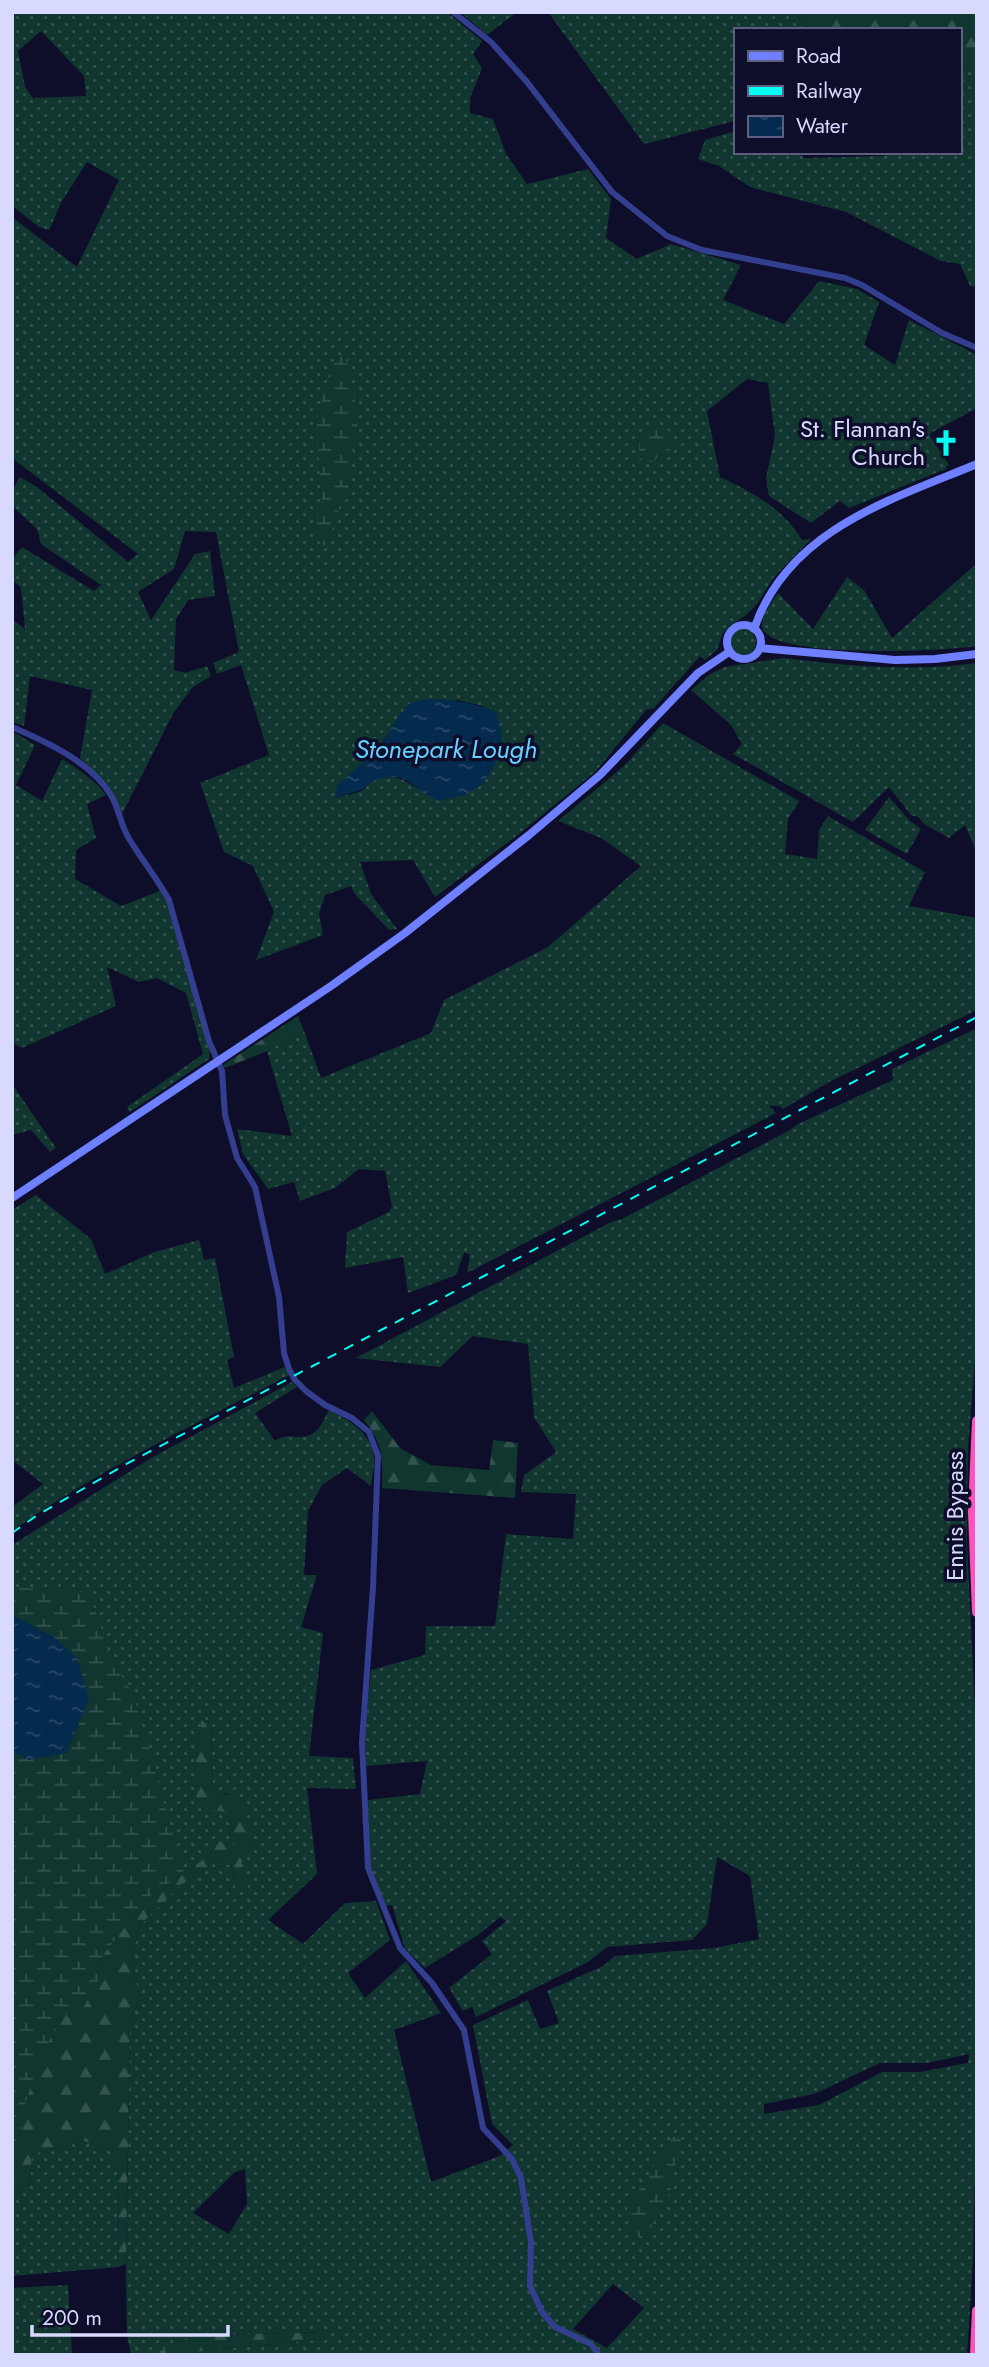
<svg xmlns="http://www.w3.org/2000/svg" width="989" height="2367" font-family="Jost,sans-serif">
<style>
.grass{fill:url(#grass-dots);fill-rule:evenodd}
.forest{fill:url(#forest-firs)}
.wetland{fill:url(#wetland-marsh)}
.water{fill:url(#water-ripples)}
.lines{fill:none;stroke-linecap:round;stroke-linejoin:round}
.street{stroke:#333e8f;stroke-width:6}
.secondary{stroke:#6e80ff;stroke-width:8}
.highway{stroke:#ff52bf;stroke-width:10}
.rail{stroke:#03fff3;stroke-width:2;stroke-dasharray:10 9;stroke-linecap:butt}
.labels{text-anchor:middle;stroke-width:7;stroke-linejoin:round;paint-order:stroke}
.poi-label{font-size:24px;fill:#d7d9ff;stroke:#0e0e2b;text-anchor:end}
.street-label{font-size:24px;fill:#d7d9ff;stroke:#0e0e2b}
.water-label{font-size:26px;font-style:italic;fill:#65cfff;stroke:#0e0e2b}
</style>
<defs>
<pattern id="grass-dots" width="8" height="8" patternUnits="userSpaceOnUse" patternTransform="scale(1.75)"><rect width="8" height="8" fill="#10362f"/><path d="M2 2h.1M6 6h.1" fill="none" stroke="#32524e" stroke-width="1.8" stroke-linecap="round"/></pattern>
<pattern id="forest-firs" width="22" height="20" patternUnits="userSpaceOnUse" patternTransform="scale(1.75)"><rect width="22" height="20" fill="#10362f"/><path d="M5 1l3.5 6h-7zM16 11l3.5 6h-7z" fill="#32524e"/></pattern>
<pattern id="wetland-marsh" width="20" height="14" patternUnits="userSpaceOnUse" patternTransform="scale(1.75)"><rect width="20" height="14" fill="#10362f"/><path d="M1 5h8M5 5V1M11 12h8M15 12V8" fill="none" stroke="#32524e"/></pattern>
<pattern id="water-ripples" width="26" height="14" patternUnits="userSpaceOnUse" patternTransform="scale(1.75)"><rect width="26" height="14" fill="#042a4d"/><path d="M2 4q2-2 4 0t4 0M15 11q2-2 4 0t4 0" fill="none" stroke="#284868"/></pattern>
</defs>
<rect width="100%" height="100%" fill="#0e0e2b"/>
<!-- grass -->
<g class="grass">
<path d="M12,12h435l35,29 -9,13 9,14 -12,30v15l23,6 13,35 21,30 61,-15 23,30 -5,39 31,21 34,-15 70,21 -18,35 61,24 35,-43 38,8 22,13 -15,43 31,20 14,-45 68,35v53l-48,26 20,31 -3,1v3l-97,39 -9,-7 -29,22 -42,-27 -3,-18 9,-42 -7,-53 -21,-4 -40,32 13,66c34,16 62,31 82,63l9,-1 -37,38 -17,27 -11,11 -18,12 -6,8 -5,15 -12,10 -5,-4 -46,52 -8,2 -50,61 -77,63 -84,63 -22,-37 -53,2 11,32 26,35 -8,1 -35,-37 -3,-7 -26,9 -6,19 4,21 -67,25 18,-48 -21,-46 -29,-14 -24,-69 69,-28 -28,-90 -24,9 -4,-11 26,-11 -23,-120 -31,-1 -11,38 -36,23 13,28 44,-66 15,-3 5,45 -27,4 -12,19 -2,51 11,3 22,-7 4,10 -18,11 -19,25 -52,102c-9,-24 -24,-39 -42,-56l12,-68 -62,-14 -6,50 -12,-4v-103l13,10 -4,-42 -9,-6v-22l10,-12 72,44 7,-6 -60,-41 -4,-15 -25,-23v-15l8,-14 17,10 91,75 10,-8 -126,-96v-241l65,50 42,-87 -32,-18 -25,39 -13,29 -10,-3 -27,-21zM41,31l43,45 2,20 -53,2 -8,-11 -7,-36zM457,700l26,6 -61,86c-14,-12 -33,-21 -51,-10 -3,2 -5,6 -8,8 -8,4 -19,5 -27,8l1,-12 43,-39 19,-31z"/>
<polygon points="460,12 517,12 487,35"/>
<polygon points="548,12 795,12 802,24 799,30 735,30 735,121 644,144"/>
<polygon points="977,67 977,287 970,286 960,264 941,261 846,212 750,187 719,166 698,159 705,140 735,131 735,152 798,152 804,158 884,156 886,152 959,152 959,71"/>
<path d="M977,563v83c-30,5 -208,14 -215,-19 -2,-10 11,-26 16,-34l35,36 34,-52 17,13 28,48z"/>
<circle cx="743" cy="642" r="13"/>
<path d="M784,658c64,8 128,14 193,5v190l-12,-28 -16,13 -25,-14 -6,-7 -7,-2 -22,-28 -36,35 -120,-68 9,-10 -11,-19 -40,-35 19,-16 15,-7z"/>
<polygon points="663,723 799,801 788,819 785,854 817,859 819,830 828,816 925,872 909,906 977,918 977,1010 829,1082 783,1109 779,1106 769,1106 776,1113 467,1273 470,1254 464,1253 456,1275 408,1293 403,1257 345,1268 347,1232 389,1212 392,1206 385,1171 359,1169 335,1188 300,1201 294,1182 268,1189 243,1154 237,1129 292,1136 267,1051 304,1031 321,1078 431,1033 444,1000 548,947 641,866 601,838 558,821 624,766"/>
<path d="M12,731l23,14 -19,40 26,16 20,-42c17,11 32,20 44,36l-19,9 9,34 -20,12 -1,29 46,27 41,-16 5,10 43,151 -1,8 -79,53 -3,-5 76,-53 -17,-61 -29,-15 -18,4 -32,-15 9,39 -94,42 -10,-5z"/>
<polygon points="889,797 910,821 921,829 907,854 865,830"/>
<path d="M977,1028v310l-9,108 -1,98 10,206v343l-4,166 -6,96h-777l11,-4 126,-12 -4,-7 -132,4 -38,19h-22l-4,-20 -1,-60 4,-252 9,-24 -7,-41 7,-32 42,-41 34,-22 16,2 5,24h12l-8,-25 13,-22 -25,-48 -15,-3 -2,-69 -10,-1 -7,53 31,38 8,20 5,6 -5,8 -14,-5 -12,16 -60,41 -44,57 -6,29 -78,163 -7,3v-605l141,-88 139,-75 5,5 -42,26 20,28c15,-8 13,-3 27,-4 16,-1 21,-16 27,-27 20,10 43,23 45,48 1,8 -2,19 -3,28l-24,-18 -25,17 -14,26 -4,64h13l-16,52 22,6 -14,123 44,2 3,31 -49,-1 10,86 -49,46 35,24 42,-41 31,-2 14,39 -42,33 17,25 41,-37 35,52 -47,17 37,152 69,-26 13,-11 -21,-21 -19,-99 55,-25 12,29 19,-6 -12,-32 56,-25 12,-10 99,-8 45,-9 -9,-63 -33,-19 -10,67 -15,16 -85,7 -19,15 -112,55 -4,-10 -9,4 -14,-23 43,-34 -10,-13 24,-20 -6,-4 -22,18 -53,33 -20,-19 -13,-44 -6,1 -16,-39 -2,-67 52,-6 7,-33 -61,5 -1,-31 6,-65 54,-15 1,-29h69l11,-92 67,5 3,-45 -55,-2 3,-17 32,-23 -22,-35 -6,-73 -55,-8 -33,31 -84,-9 255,-136 11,-3 168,-89 8,-6 95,-44 -1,-11zM969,2054l-1,9 -48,9h-38l-63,33 -55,9v-10l50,-10 66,-31h47zM245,2169l2,35 -18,30 -36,-21 42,-41zM613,2284l31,24 -37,40 -34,-19z"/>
<polygon points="12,1084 56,1148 50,1152 31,1130 12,1135"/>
<path d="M36,1195l55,44 14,35 49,-22 45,-12 5,20 11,-2 19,99 -7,3 7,28 51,-21 4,8c-93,49 -191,95 -277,156v-24l31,-23 -31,-24v-250z"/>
<polygon points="84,2141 114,2151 118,2179 119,2267 12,2276 12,2193 30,2184 32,2154"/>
<polygon points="68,2285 72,2355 12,2355 12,2288"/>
</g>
<!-- forest -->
<g class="forest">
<polygon points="795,12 977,12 977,67 959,71 959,30 799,30 802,24"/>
<polygon points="298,1016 304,1031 267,1051 225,1068 223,1065"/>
<path d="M372,1411l28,37 31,17 58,5 4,-30 25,3 -3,55 -133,-10c1,-29 1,-45 -18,-68z"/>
<path d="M201,1721l10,1 2,68c34,9 32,22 40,52l-12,22 7,25h-12l-5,-24 -16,-2 -34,22 -42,41 -7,32 7,41 -9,24 -4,241 -7,3 -1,-88 -5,-28 -29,-10 -52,13 -2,30 -18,9v-43l7,-3 3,-33 19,-60 25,-41 17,-5 14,-24 6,-29 44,-57 60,-41 12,-16 14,5 5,-8 -5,-6 -8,-20 -27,-4 -4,-34z"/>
<polygon points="323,2332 328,2339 201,2351 190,2355 152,2355 191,2336"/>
</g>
<!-- wetland -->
<g class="wetland">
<polygon points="345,355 354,391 358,433 346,484 327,548 312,535 322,500 316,423 332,362"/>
<polygon points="657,427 666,429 674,435 669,451 651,462 638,458 640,441"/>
<polygon points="12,1587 89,1592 111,1657 134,1696 184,1873 147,1898 103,1955 97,1984 83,2008 66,2013 41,2054 22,2114 19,2147 12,2150"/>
<polygon points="673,2137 681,2137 670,2193 646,2236 630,2236 627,2208"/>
</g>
<!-- water -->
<g class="water">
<path d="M432,699c23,1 45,4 65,14l5,24 -6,25 -13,22 -18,11 -26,6 -17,-9 -12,-10 -12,-5 -16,1 -11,4 -8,7 -28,9 2,-12 43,-39 19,-31 12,-14z"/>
<polygon points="12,1615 54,1637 77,1658 89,1698 67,1753 28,1760 12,1751"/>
</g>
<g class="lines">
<!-- street -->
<g class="street">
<polyline points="453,12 491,42 527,82 612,192 667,236 702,250 845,278 862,285 942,333 977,348"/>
<path d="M12,727c35,15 81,36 100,70 7,13 9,28 16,40 13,22 29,41 41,63l40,141 13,30 3,44 12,43 18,29 24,110 5,56 5,16 6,11 11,11 19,14 27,13 17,14 9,24 -5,131 -11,155 6,126 32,80 32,35 32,47 19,98 29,31 9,19 10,64 -1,44 12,26 13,15 36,17 8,11"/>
</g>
<!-- secondary -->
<g class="secondary">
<circle cx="744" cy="642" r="17"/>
<path d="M754,629c34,-99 136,-129 223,-165"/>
<polyline points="760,648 895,660 935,659 977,654"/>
<polyline points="12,1198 331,986 405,933 529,835 600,775 698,673 729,652"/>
</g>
<!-- highway -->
<g class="highway">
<polyline points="977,1421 973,1512 977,1612"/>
<polyline points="975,2355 977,2311"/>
</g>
<!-- rail -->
<polyline class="rail" points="12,1533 36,1516 128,1463 977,1017"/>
</g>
<!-- icons -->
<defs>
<symbol id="church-bare" viewBox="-9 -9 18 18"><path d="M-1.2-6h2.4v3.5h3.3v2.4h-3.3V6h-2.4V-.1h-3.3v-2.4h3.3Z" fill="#03fff3" stroke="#0e0e2b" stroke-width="2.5" paint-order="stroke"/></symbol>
</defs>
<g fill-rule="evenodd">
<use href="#church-bare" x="927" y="424" width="38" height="38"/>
</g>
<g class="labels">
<!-- poi labels -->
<g class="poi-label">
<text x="925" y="437">St. Flannan's<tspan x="925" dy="28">Church</tspan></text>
</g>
<!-- street labels -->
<g class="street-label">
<text transform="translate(955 1516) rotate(-90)" y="8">Ennis Bypass</text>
</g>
<!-- water labels -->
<g class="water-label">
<text x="446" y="758">Stonepark Lough</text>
</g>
</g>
<!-- border -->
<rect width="989" height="2367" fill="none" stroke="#d7d9ff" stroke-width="28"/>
<!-- legend -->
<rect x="734" y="28" width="228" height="126" fill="#0e0e2b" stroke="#5e5f80" stroke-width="2"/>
<rect x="748" y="51" width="35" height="10" fill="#6e80ff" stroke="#5e5f80" stroke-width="2"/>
<text x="796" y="63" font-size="21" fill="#d7d9ff">Road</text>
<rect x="748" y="86" width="35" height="10" fill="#03fff3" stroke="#5e5f80" stroke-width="2"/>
<text x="796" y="98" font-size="21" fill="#d7d9ff">Railway</text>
<rect x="748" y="116" width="35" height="21" fill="url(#water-ripples)" stroke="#5e5f80" stroke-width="2"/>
<text x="796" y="133" font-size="21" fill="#d7d9ff">Water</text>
<!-- scale -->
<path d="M32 2325v10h196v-10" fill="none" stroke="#d7d9ff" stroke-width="3.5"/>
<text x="42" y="2325" font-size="21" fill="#d7d9ff" stroke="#0e0e2b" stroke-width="5" paint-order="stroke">200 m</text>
</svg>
